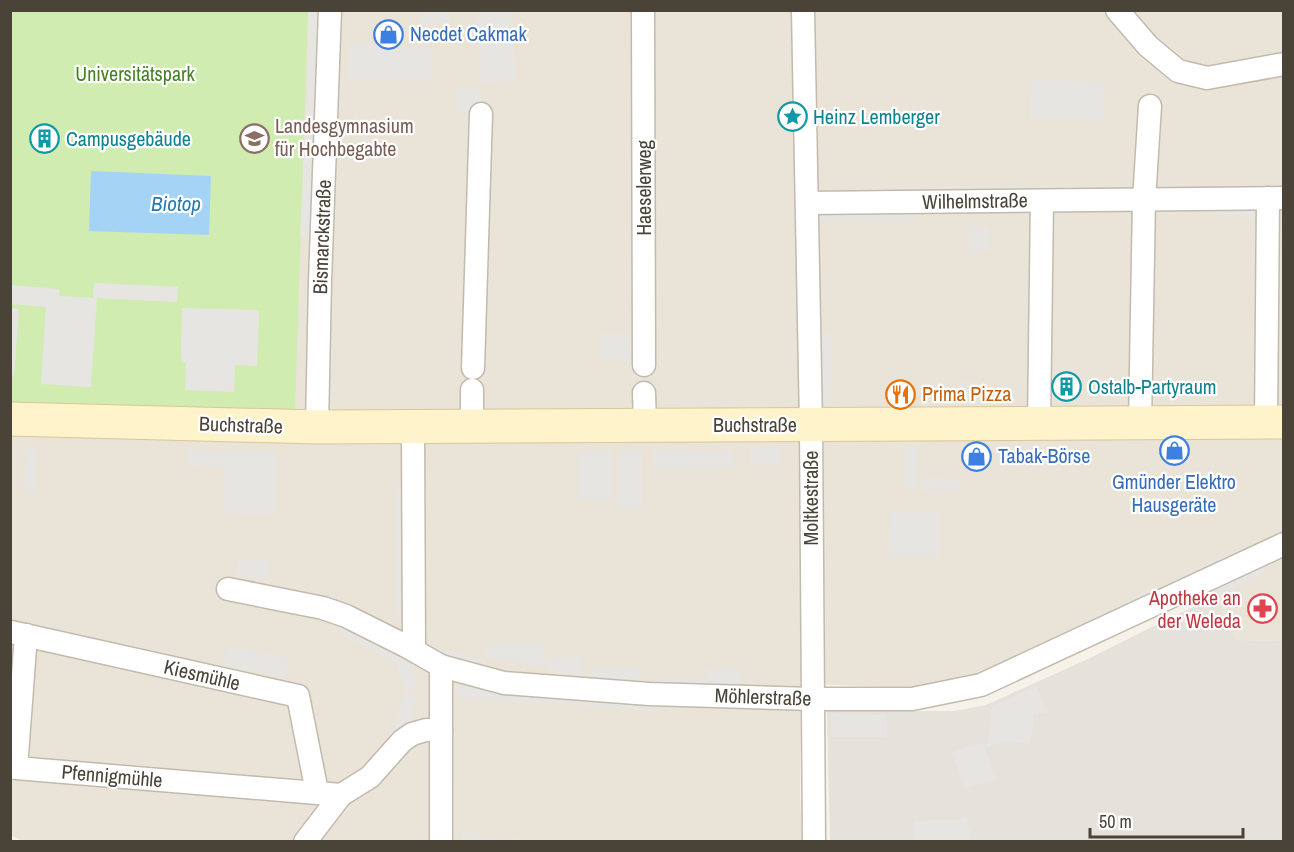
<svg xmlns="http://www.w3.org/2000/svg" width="1294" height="852" font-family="'Archivo Narrow',sans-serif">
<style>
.residential{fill:#eae4d8}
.industrial{fill:#e5e1db}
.green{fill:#d1ecb1}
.parking{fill:#e7e5e2}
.water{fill:#a4d3f5}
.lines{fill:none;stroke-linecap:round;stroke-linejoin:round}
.street-casing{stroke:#c2baac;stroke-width:25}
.secondary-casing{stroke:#d8c798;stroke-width:35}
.street{stroke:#fff;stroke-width:22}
.secondary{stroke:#fff3cb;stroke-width:33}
.labels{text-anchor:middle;stroke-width:4.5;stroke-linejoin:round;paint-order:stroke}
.shop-label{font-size:20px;fill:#366cbe;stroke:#fff;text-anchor:start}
.park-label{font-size:20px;fill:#478126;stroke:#fff}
.culture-label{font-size:20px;fill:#0d838f;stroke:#fff;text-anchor:start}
.education-label{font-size:20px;fill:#785e54;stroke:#fff;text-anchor:start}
.street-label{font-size:20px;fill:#4a4337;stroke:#fff}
.food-label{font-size:20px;fill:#c56008;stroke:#fff;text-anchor:start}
.health-label{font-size:20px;fill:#be3a42;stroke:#fff;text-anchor:end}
.water-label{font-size:21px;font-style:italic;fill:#2879b5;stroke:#fff}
</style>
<rect width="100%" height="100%" fill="#f6f2ea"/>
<!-- residential -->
<polygon class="residential" points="10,11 1283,11 1283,641 1236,640 1205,576 978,678 945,685 900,687 801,684 800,795 802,841 23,841 10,835"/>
<!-- industrial -->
<polygon class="industrial" points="1215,597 1236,640 1283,641 1283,841 830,841 827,711 955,711 986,705 1090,658 1174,616"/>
<!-- green -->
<polygon class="green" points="11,11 308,11 295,411 11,403"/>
<!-- parking -->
<g class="parking">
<polygon points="309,11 319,11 317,107 307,106"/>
<polygon points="334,11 342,11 341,108 333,108"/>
<polygon points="421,11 450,11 450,25 421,24"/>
<polygon points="477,11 513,11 513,36 477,35"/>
<polygon points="480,41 514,41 515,81 481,82"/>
<polygon points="349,44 432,47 431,81 348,80"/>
<polygon points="1031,80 1105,82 1104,121 1030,119"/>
<rect x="455" y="88" width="26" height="23"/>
<polygon points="307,109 317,110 309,237 300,236"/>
<polygon points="1088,186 1088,197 939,198 939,187"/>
<polygon points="920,188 920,198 826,198 826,189"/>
<polygon points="794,206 804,206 804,314 795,314"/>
<rect x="1219" y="207" width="37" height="10"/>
<rect x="818" y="208" width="97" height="12"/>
<rect x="969" y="227" width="20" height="25"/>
<polygon points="94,283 178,287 177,302 97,298 91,387 41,384 46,307 11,304 11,285 59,289 59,296 93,298"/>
<polygon points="11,308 19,309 14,376 11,375"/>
<polygon points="182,308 259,310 257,366 235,365 234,392 185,390 186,363 181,362"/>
<polygon points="600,334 635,335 634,361 599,360"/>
<polygon points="814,334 831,334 831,402 814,403"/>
<polygon points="326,341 333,341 332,392 325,392"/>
<polygon points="959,382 978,382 978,403 960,403"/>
<rect x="750" y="448" width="31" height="17"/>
<polygon points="905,448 917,448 916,489 904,488"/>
<polygon points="26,449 36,449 35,491 25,491"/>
<polygon points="187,450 276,452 275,514 224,513 224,467 187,466"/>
<rect x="617" y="450" width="25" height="59"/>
<polygon points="653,450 732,451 732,468 653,468"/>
<rect x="578" y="451" width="33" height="49"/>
<polygon points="922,478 959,479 959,491 921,490"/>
<polygon points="396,487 404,487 405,616 396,616"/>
<polygon points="816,496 825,496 826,680 817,680"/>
<polygon points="890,512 940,513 939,557 889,556"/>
<polygon points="1243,548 1247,557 1175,590 1171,581"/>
<polygon points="238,559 269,560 268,579 237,577"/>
<polygon points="1261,564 1265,573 1220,594 1216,585"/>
<polygon points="1156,588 1160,597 1058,645 1054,636"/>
<polygon points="338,620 370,635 366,647 341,635"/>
<polygon points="371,636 404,654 395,663 367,648"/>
<polygon points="544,643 545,668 485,656 486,644"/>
<polygon points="227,646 290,659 286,678 224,665"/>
<polygon points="440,649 485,661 483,671 437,659"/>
<polygon points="406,655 415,675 417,691 405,690 397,664"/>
<polygon points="582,657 582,676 548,670 547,658"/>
<polygon points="592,668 640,668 640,683 592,679"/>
<polygon points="707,669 740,669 740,684 708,685"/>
<polygon points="655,677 706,677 706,688 655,689"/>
<polygon points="455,687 553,692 552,704 455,699"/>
<polygon points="1037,687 1048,713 1034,714 1031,744 1005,741 987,747 992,706"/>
<polygon points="403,692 416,694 411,721 402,737 389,733 399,715"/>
<polygon points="555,692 661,701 660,712 554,703"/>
<polygon points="444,700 454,700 454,784 444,783"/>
<polygon points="831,714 887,715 887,737 831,737"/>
<polygon points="984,743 995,780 963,789 952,752"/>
<polygon points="967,819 972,841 914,841 914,821"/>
<polygon points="462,832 536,841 462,841"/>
</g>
<!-- water -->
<polygon class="water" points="91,171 211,176 209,235 89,231"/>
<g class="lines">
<defs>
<g id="street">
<polyline points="643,10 644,365"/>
<polyline points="803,10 811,425 814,842"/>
<polyline points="1117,10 1148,46 1178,71 1207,78 1284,64"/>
<polyline points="807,203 1284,198"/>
<polyline points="473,368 481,114"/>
<polyline points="644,393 645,426"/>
<polyline points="1266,422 1268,198"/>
<polyline points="1140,423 1144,200 1150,106"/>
<polyline points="1039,424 1042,201"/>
<polyline points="472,426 472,390"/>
<polyline points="317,427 320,281 330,10"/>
<polyline points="413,427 414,650"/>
<polyline points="228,589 323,608 346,616 406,646 441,666 504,683 649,694 812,699 912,699 981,685 1284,544"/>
<polyline points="11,632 298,696 317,792"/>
<polyline points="26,635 16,768 341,795"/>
<polyline points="305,842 341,795 370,777 402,741 412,734 426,730 441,730"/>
<polyline points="441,842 441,666"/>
</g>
<polyline id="secondary" points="10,419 317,427 1284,422"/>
</defs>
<!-- street casing -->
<use href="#street" class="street-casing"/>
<!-- secondary casing -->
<use href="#secondary" class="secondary-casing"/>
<!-- street -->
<use href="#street" class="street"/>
<!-- secondary -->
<use href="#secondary" class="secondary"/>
</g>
<!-- icons -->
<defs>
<symbol id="shop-ring" viewBox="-11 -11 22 22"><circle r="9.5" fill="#fff" stroke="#3f7fe0" stroke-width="1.5"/><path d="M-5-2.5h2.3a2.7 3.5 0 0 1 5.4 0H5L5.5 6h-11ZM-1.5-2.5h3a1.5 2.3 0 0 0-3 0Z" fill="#3f7fe0"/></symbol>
<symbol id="sight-ring" viewBox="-11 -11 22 22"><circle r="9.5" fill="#fff" stroke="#0f9aa8" stroke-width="1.5"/><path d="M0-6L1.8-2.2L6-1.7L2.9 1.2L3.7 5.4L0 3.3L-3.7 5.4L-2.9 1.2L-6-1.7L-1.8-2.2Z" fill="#0f9aa8"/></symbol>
<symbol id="school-ring" viewBox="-11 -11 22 22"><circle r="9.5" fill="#fff" stroke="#8d6e63" stroke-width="1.5"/><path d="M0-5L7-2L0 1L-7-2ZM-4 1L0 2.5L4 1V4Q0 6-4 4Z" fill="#8d6e63"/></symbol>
<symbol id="building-ring" viewBox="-11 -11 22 22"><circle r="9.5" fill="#fff" stroke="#0f9aa8" stroke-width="1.5"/><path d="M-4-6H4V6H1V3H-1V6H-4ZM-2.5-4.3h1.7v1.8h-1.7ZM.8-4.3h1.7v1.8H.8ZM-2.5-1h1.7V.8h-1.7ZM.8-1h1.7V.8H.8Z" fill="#0f9aa8"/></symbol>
<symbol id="restaurant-ring" viewBox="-11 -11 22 22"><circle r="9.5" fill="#fff" stroke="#e8710a" stroke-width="1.5"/><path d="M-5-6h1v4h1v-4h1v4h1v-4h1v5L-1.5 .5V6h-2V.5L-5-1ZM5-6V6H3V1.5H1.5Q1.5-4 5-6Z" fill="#e8710a"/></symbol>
<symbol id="pharmacy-ring" viewBox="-11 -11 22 22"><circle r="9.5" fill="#fff" stroke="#e0444e" stroke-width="1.5"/><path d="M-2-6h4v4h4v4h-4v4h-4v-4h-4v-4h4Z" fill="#e0444e"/></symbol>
</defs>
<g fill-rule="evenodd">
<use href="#shop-ring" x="372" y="18" width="33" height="33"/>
<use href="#sight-ring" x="776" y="100" width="33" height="33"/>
<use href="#school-ring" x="238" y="122" width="33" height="33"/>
<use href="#building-ring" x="28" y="122" width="33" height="33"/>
<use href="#building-ring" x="1050" y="370" width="33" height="33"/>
<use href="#restaurant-ring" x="884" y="378" width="33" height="33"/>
<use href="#shop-ring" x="1158" y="434" width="33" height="33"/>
<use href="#shop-ring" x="960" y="440" width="33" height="33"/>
<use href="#pharmacy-ring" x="1246" y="592" width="33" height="33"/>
</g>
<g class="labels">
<!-- shop labels -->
<g class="shop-label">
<text x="410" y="41">Necdet Cakmak</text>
<text x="998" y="463">Tabak-Börse</text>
<text x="1174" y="489" text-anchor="middle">Gmünder Elektro<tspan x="1174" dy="23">Hausgeräte</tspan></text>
</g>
<!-- park labels -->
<g class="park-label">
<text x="135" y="81">Universitätspark</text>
</g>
<!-- culture labels -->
<g class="culture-label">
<text x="813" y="124">Heinz Lemberger</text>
<text x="66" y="146">Campusgebäude</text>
<text x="1088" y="394">Ostalb-Partyraum</text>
</g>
<!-- education labels -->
<g class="education-label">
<text x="275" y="133">Landesgymnasium<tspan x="275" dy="23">für Hochbegabte</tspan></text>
</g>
<!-- street labels -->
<g class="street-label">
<text transform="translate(644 188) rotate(-90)" y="7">Haeselerweg</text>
<text transform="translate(975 201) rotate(-1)" y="7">Wilhelmstraße</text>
<text transform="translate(322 237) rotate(-88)" y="7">Bismarckstraße</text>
<text transform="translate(241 425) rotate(2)" y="7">Buchstraße</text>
<text x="755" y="432">Buchstraße</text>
<text transform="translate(811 498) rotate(-90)" y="7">Moltkestraße</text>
<text transform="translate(202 675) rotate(13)" y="7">Kiesmühle</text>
<text transform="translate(763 697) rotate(2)" y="7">Möhlerstraße</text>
<text transform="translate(112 776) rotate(5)" y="7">Pfennigmühle</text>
</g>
<!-- food labels -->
<g class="food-label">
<text x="922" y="401">Prima Pizza</text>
</g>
<!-- health labels -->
<g class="health-label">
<text x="1241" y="605">Apotheke an<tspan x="1241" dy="23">der Weleda</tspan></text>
</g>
<!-- water labels -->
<g class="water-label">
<text x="176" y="211">Biotop</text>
</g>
</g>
<!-- border -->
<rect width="1294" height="852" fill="none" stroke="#4a4337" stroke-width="24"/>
<!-- scale -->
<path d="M1090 828v9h153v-9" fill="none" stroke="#4a4337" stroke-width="3"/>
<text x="1099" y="828" font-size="18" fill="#4a4337" stroke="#ffffff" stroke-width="4.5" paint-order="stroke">50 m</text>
</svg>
